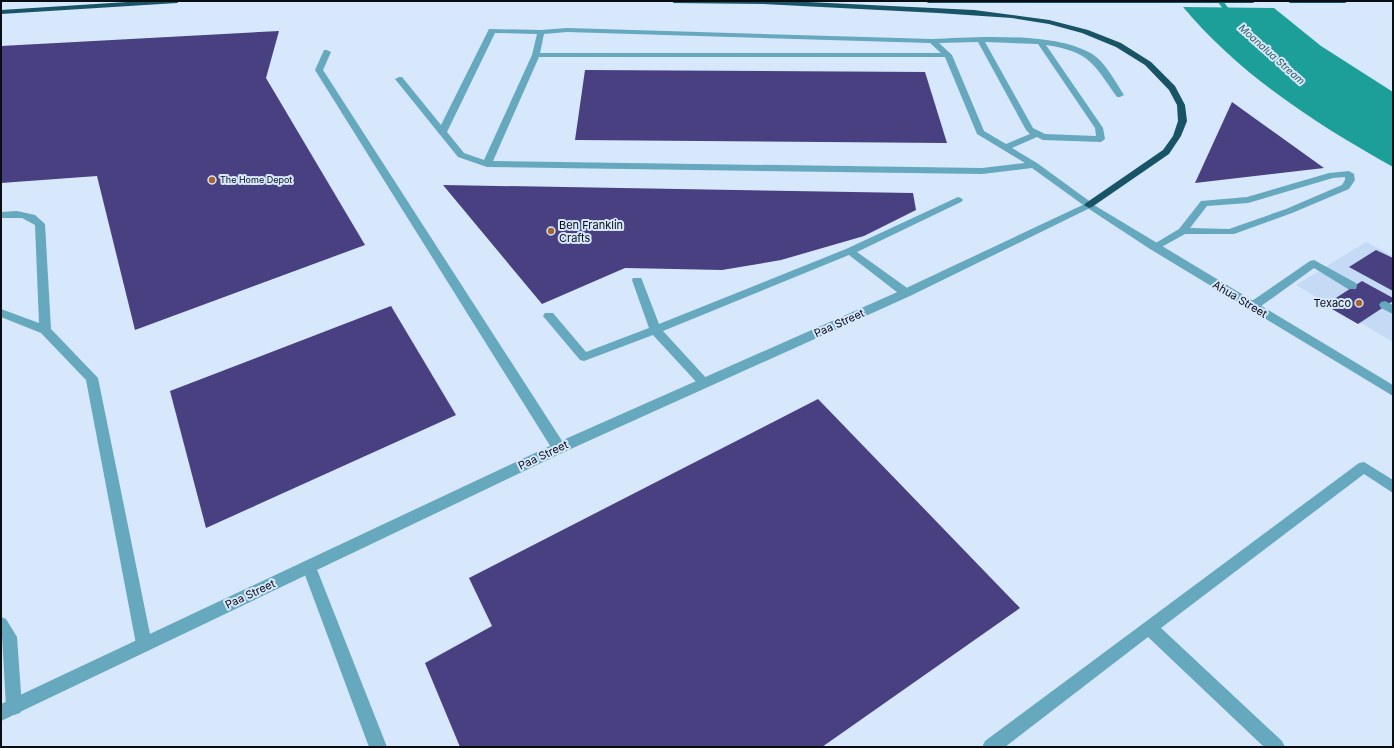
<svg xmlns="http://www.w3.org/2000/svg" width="1394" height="748" font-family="Inter,sans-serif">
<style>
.built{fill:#c5daf4}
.water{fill:#1c9f98}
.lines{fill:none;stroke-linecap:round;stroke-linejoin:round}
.stream{fill:#1c9f98;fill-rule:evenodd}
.building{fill:#484081}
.service{fill:#66a8be;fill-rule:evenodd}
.minor{fill:#66a8be;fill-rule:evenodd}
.tertiary{fill:#66a8be;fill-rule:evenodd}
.motorway{fill:#185465;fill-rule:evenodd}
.poi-dot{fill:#a5632f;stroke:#d7e7fc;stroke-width:1.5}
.labels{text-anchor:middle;stroke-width:4;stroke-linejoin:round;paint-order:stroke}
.far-poi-label{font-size:9px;fill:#090e15;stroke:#d7e7fc;text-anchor:start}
.far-water-label{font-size:10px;font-style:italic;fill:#2a5c58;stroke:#d7e7fc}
.poi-label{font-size:11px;fill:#090e15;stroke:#d7e7fc;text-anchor:start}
.street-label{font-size:11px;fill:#090e15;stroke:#d7e7fc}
</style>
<rect width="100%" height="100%" fill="#d7e7fc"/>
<!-- built -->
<polygon class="built" points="1366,242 1393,256 1393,342 1296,285"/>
<!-- water -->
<path class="water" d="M1183,7l91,1 47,38 72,46v75c-77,-43 -153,-92 -210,-160z"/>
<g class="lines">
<!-- stream -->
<polygon class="stream" points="1217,1 1223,1 1236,18 1235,19 1231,19"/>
</g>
<!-- building -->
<g class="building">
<polygon points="279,31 266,78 365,245 135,330 97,176 1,183 1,46"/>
<polygon points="585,70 925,72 947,143 575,140"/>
<polygon points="1232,102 1324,168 1195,183"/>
<polygon points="443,185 913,193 916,210 864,236 781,260 722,270 625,268 542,304"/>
<polygon points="1376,250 1393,258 1393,291 1349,267"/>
<polygon points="1362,281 1393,298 1393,301 1358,324 1325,305"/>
<polygon points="391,306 456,415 206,528 170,391"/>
<polygon points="818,399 1020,608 822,747 460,747 425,663 492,626 469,578"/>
</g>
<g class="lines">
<!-- service -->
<g class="service">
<path d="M567,28l365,11c43,-2 127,-8 163,17 12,9 21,27 29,39l-4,2h-3c-24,-34 -27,-45 -71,-52l57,83 2,11 -4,3 -58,-2 -6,-3 -25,11 25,15 55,40 2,2 -5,3 -3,-1 -54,-39 -50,6 -495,-7 -29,-10 -63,-78 4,-2h3l39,48 48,-96 52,1zM567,32l363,11 11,10h-401l4,-19zM495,33l42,1 -5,21 -48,105 -20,-7 -17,-21zM978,42l48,88 4,4 -24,10 -22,-13 -32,-76 -13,-12zM985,42l53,2 57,84 1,8 -51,-2 -12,-6zM539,57h406l32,77 48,29 -43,5 -489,-7z"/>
<polygon points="324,50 327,50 331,52 323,70 564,444 565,448 564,452 559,453 554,452 315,70"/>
<path d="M1349,171l5,3 1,6 -6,9 -57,24 -58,21h-49l-27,15h-8l-1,-2 30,-18 22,-28 46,-4 82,-24zM1345,177v3l-3,5 -56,24 -57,20 -39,-1 17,-22 41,-3 85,-25z"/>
<polygon points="958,197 961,198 963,200 961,202 857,252 910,290 911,293 910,296 902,296 849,255 663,331 708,380 710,383 708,386 704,387 700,386 653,335 584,361 580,360 543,316 545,313 553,313 586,352 649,328 632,280 633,278 641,278 642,280 659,324 846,249"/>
<polygon points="17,211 35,215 45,224 51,329 98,378 152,644 150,649 144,651 138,649 136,644 86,380 41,333 1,317 1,309 39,323 35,225 22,218 1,218 1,212"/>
<polygon points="1314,260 1356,283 1357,286 1356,289 1348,289 1314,268 1257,309 1249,309 1247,306 1249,303 1310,261"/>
<polygon points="1385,301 1393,305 1393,314 1381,308 1379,305 1381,302"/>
<polygon points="1364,462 1393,480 1393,493 1364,474 1161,628 1282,741 1285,747 1264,747 1148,637 1005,747 982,747 985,741 1359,463"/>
<polygon points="309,561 314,562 316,567 387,747 369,747 302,567 304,562"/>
<polygon points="1,617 6,619 17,637 22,707 20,713 14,715 8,713 6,707"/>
</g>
<!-- minor -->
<polygon class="minor" points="1089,202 1094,205 1092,207 910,296 564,452 1,721 1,704 554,444 902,290"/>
<!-- tertiary -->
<polygon class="tertiary" points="1089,202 1393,385 1393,396 1150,249 1086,207 1084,205"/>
<!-- motorway -->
<g class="motorway">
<polygon points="143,1 180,1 177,3 1,14 1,10"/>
<polygon points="671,1 787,1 974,10 1049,20 1088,30 1121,43 1151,62 1175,86 1185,105 1187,121 1181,136 1169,154 1092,207 1089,208 1084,205 1086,203 1163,150 1173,136 1178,121 1177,105 1169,90 1145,65 1116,47 1082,33 1049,24 1012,18 938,13 763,4 674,3"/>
<polygon points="925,1 1256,1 1253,3 928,3"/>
<polygon points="1287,1 1348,1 1345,3 1290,3"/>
</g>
</g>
<!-- markers -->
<g class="poi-dot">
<circle cx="212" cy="180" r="4"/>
<circle cx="551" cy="231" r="4"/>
<circle cx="1359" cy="303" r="4"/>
</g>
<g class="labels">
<!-- far-poi labels -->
<g class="far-poi-label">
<text x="220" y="183">The Home Depot</text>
</g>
<!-- far-water labels -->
<g class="far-water-label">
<text transform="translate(1272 54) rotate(42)" y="4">Moanalua Stream</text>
</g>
<!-- poi labels -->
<g class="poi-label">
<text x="559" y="229">Ben Franklin<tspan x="559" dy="13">Crafts</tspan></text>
<text x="1351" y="307" text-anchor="end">Texaco</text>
</g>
<!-- street labels -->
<g class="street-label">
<text transform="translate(1240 299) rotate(31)" y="4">Ahua Street</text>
<text transform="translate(839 323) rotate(-24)" y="4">Paa Street</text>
<text transform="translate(543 455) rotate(-25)" y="4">Paa Street</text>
<text transform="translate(250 594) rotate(-25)" y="4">Paa Street</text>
</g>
</g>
<!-- border -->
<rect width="1394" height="748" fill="none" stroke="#090e15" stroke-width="4"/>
</svg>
